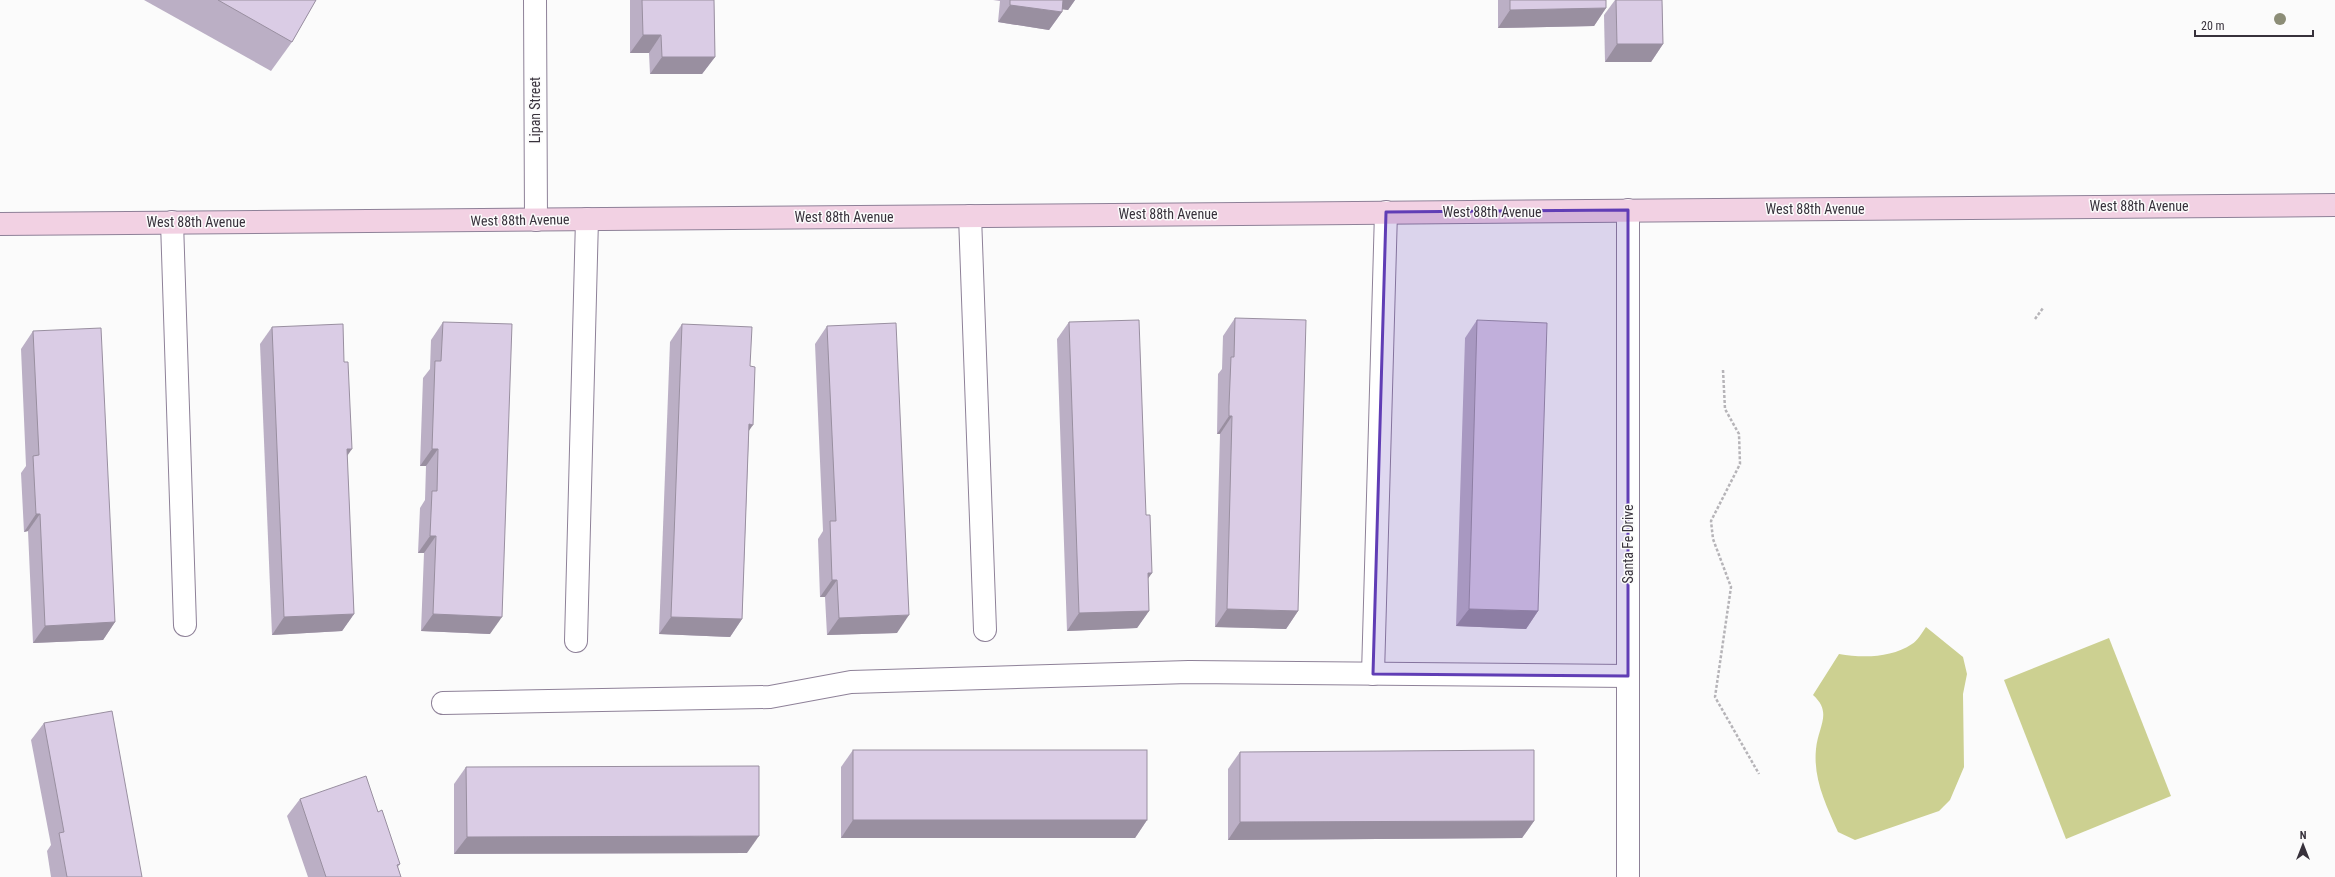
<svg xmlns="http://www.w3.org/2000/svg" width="2335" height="877" font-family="'Roboto Condensed',sans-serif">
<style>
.green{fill:#ccd091}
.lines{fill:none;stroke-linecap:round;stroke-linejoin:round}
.street-casing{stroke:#8e8198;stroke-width:24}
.secondary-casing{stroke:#8e8198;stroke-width:24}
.path{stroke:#b6b4b8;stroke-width:2.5;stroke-dasharray:3 2;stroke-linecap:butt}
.street{stroke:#fff;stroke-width:22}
.secondary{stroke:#f2d1e3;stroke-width:22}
.tree{fill:#8c8d77}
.wall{fill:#bbafc5}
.shaded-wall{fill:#998fa0}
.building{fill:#dacce5;stroke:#998fa0}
.marked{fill:#603db5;fill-opacity:0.2;stroke:#603db5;stroke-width:3;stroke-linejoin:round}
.labels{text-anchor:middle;stroke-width:3;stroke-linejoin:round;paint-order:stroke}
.street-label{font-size:14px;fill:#37313b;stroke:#fbfbfb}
</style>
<rect width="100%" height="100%" fill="#fbfbfb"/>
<!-- green -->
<g class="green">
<path d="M1926,627l37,30 4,17 -4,20 1,73 -14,33 -11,11 -84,29 -17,-8c-12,-27 -25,-53 -22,-83 2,-23 17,-36 -3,-54l26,-41c24,4 52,4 73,-10 5,-3 10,-11 14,-17z"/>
<polygon points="2109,638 2171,796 2066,839 2004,680"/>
</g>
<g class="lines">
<defs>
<g id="street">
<polyline points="535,0 536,220"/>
<polyline points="1628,210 1628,877"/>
<polyline points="970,216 985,630"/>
<polyline points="172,222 185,625"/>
<polyline points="576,641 587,219"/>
<polyline points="1373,674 1386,212"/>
<polyline points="443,703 770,697 851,682 1189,672 1628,676"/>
</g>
<polyline id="secondary" points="0,224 2335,205"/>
</defs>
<!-- street casing -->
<use href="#street" class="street-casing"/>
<!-- secondary casing -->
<use href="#secondary" class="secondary-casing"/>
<!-- path -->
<g class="path">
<polyline points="2035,319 2043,308"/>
<polyline points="1723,370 1725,409 1739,434 1740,464 1711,521 1713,539 1731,587 1715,697 1759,774"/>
</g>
<!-- street -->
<use href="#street" class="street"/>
<!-- secondary -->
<use href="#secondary" class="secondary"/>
</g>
<!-- trees -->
<circle class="tree" cx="2280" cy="19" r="6"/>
<!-- wall -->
<g class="wall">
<polygon points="144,0 316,0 292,42 271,71"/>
<polygon points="630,0 714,0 715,57 702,74 650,74 649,53 630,53"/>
<polygon points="993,0 1075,0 1068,10 1062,9 1062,12 1049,30 998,22 1000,1"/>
<polygon points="1498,0 1606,0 1606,8 1594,26 1498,28"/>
<polygon points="1615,0 1662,0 1663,44 1651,62 1605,62 1604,15"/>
<polygon points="1235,318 1298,611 1286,629 1215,627 1220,434 1217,434 1218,374 1222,369 1223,336"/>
<polygon points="1477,320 1538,611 1526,629 1456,626 1465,338"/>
<polygon points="443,322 490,634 421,631 424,553 418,553 420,508 425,500 426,466 420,466 423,378 430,369 431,340"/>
<polygon points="1069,322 1152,573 1148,578 1149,611 1137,628 1067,631 1057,339"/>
<polygon points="682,324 750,366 749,430 742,619 730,637 659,634 670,342"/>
<polygon points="827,326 897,633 827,635 825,597 820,597 818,539 823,531 815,344"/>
<polygon points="272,327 347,456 354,614 342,631 272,635 260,344"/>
<polygon points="33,331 115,622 103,640 33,643 28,531 24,532 21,473 26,466 21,349"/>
<polygon points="44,723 142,877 51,877 47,851 51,845 31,740"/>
<polygon points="853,750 1147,820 1135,838 841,838 841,767"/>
<polygon points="1240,752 1534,821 1522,838 1228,840 1228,769"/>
<polygon points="466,767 747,853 454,854 454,784"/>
<polygon points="300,799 400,864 398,867 401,877 308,877 287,816"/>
</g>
<!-- shaded-wall -->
<g class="shaded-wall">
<polygon points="1058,0 1075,0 1068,10 1052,8"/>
<polygon points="1010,5 1062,12 1049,30 998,22"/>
<polygon points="1606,8 1594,26 1498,28 1510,10"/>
<polygon points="643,35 661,35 649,53 630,53"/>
<polygon points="1617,44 1663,44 1651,62 1605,62"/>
<polygon points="662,57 715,57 702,74 650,74"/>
<polygon points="1229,416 1232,416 1220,434 1217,434"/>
<polygon points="749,424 753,425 741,442"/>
<polygon points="347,449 352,449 340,466"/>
<polygon points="432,449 438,449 426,466 420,466"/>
<polygon points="36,514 40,514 28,531 24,532"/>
<polygon points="430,536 436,536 424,553 418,553"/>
<polygon points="1148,573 1152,573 1140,590"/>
<polygon points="832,580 837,580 825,597 820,597"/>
<polygon points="1227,609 1298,611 1286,629 1215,627"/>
<polygon points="1469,609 1538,611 1526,629 1456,626"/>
<polygon points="1149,611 1137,628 1067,631 1079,613"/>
<polygon points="354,614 342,631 272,635 284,617"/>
<polygon points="433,614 502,617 490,634 421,631"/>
<polygon points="909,615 897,633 827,635 839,618"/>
<polygon points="671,617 742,619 730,637 659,634"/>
<polygon points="115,622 103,640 33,643 45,626"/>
<polygon points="853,820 1147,820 1135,838 841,838"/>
<polygon points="1534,821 1522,838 1228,840 1240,822"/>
<polygon points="759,836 747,853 454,854 467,837"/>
</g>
<!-- building -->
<g class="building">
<polygon points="218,0 316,0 292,42"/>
<polygon points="642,0 714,0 715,57 662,57 661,35 643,35"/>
<polygon points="1010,0 1063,0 1062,12 1010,5"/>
<polygon points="1510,0 1606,0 1606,8 1510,10"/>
<polygon points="1616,0 1662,0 1663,44 1617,44"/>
<polygon points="1235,318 1306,320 1298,611 1227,609 1232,416 1229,416 1229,406 1231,357 1234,357"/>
<polygon points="1139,320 1146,515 1150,515 1152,573 1148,573 1149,611 1079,613 1069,322"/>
<polygon points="1477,320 1547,323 1538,611 1469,609"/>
<polygon points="443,322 512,324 502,617 433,614 436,536 430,536 432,491 437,491 438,449 432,449 435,361 441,361"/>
<polygon points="896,323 909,615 839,618 837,580 832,580 830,521 836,521 827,326"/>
<polygon points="343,324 344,362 348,362 350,406 352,449 347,449 354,614 284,617 272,327"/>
<polygon points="682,324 752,327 750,366 755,367 753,425 749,424 742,619 671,617"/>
<polygon points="101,328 115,622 45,626 40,514 36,514 33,456 39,455 33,331"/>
<polygon points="112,711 142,877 67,877 59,833 64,832 44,723"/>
<rect x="853" y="750" width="294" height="70"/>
<polygon points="1534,750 1534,821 1240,822 1240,752"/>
<polygon points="759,766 759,836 467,837 466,767"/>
<polygon points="366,776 378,812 382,810 400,864 397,865 401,877 326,877 300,799"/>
</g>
<!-- marked area -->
<path class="marked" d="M1628,210v466l-255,-2 13,-462z"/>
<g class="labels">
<!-- street labels -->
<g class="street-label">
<text transform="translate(535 110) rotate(-90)" y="5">Lipan Street</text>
<text x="2139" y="211">West 88th Avenue</text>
<text x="1815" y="214">West 88th Avenue</text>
<text x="1492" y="217">West 88th Avenue</text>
<text x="1168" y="219">West 88th Avenue</text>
<text x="844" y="222">West 88th Avenue</text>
<text transform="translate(520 220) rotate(-1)" y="5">West 88th Avenue</text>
<text x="196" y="227">West 88th Avenue</text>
<text transform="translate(1628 544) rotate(-90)" y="5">Santa Fe Drive</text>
</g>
</g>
<!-- north arrow -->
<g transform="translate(2303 845)" stroke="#fbfbfb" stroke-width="3" paint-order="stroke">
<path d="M0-3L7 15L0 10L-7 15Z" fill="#37313b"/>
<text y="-6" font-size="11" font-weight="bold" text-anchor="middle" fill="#37313b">N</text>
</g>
<!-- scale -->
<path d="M2195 30v6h118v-6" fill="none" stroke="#37313b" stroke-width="2"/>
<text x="2201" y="30" font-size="12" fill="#37313b" stroke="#fbfbfb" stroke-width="3" paint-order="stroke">20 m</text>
</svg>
